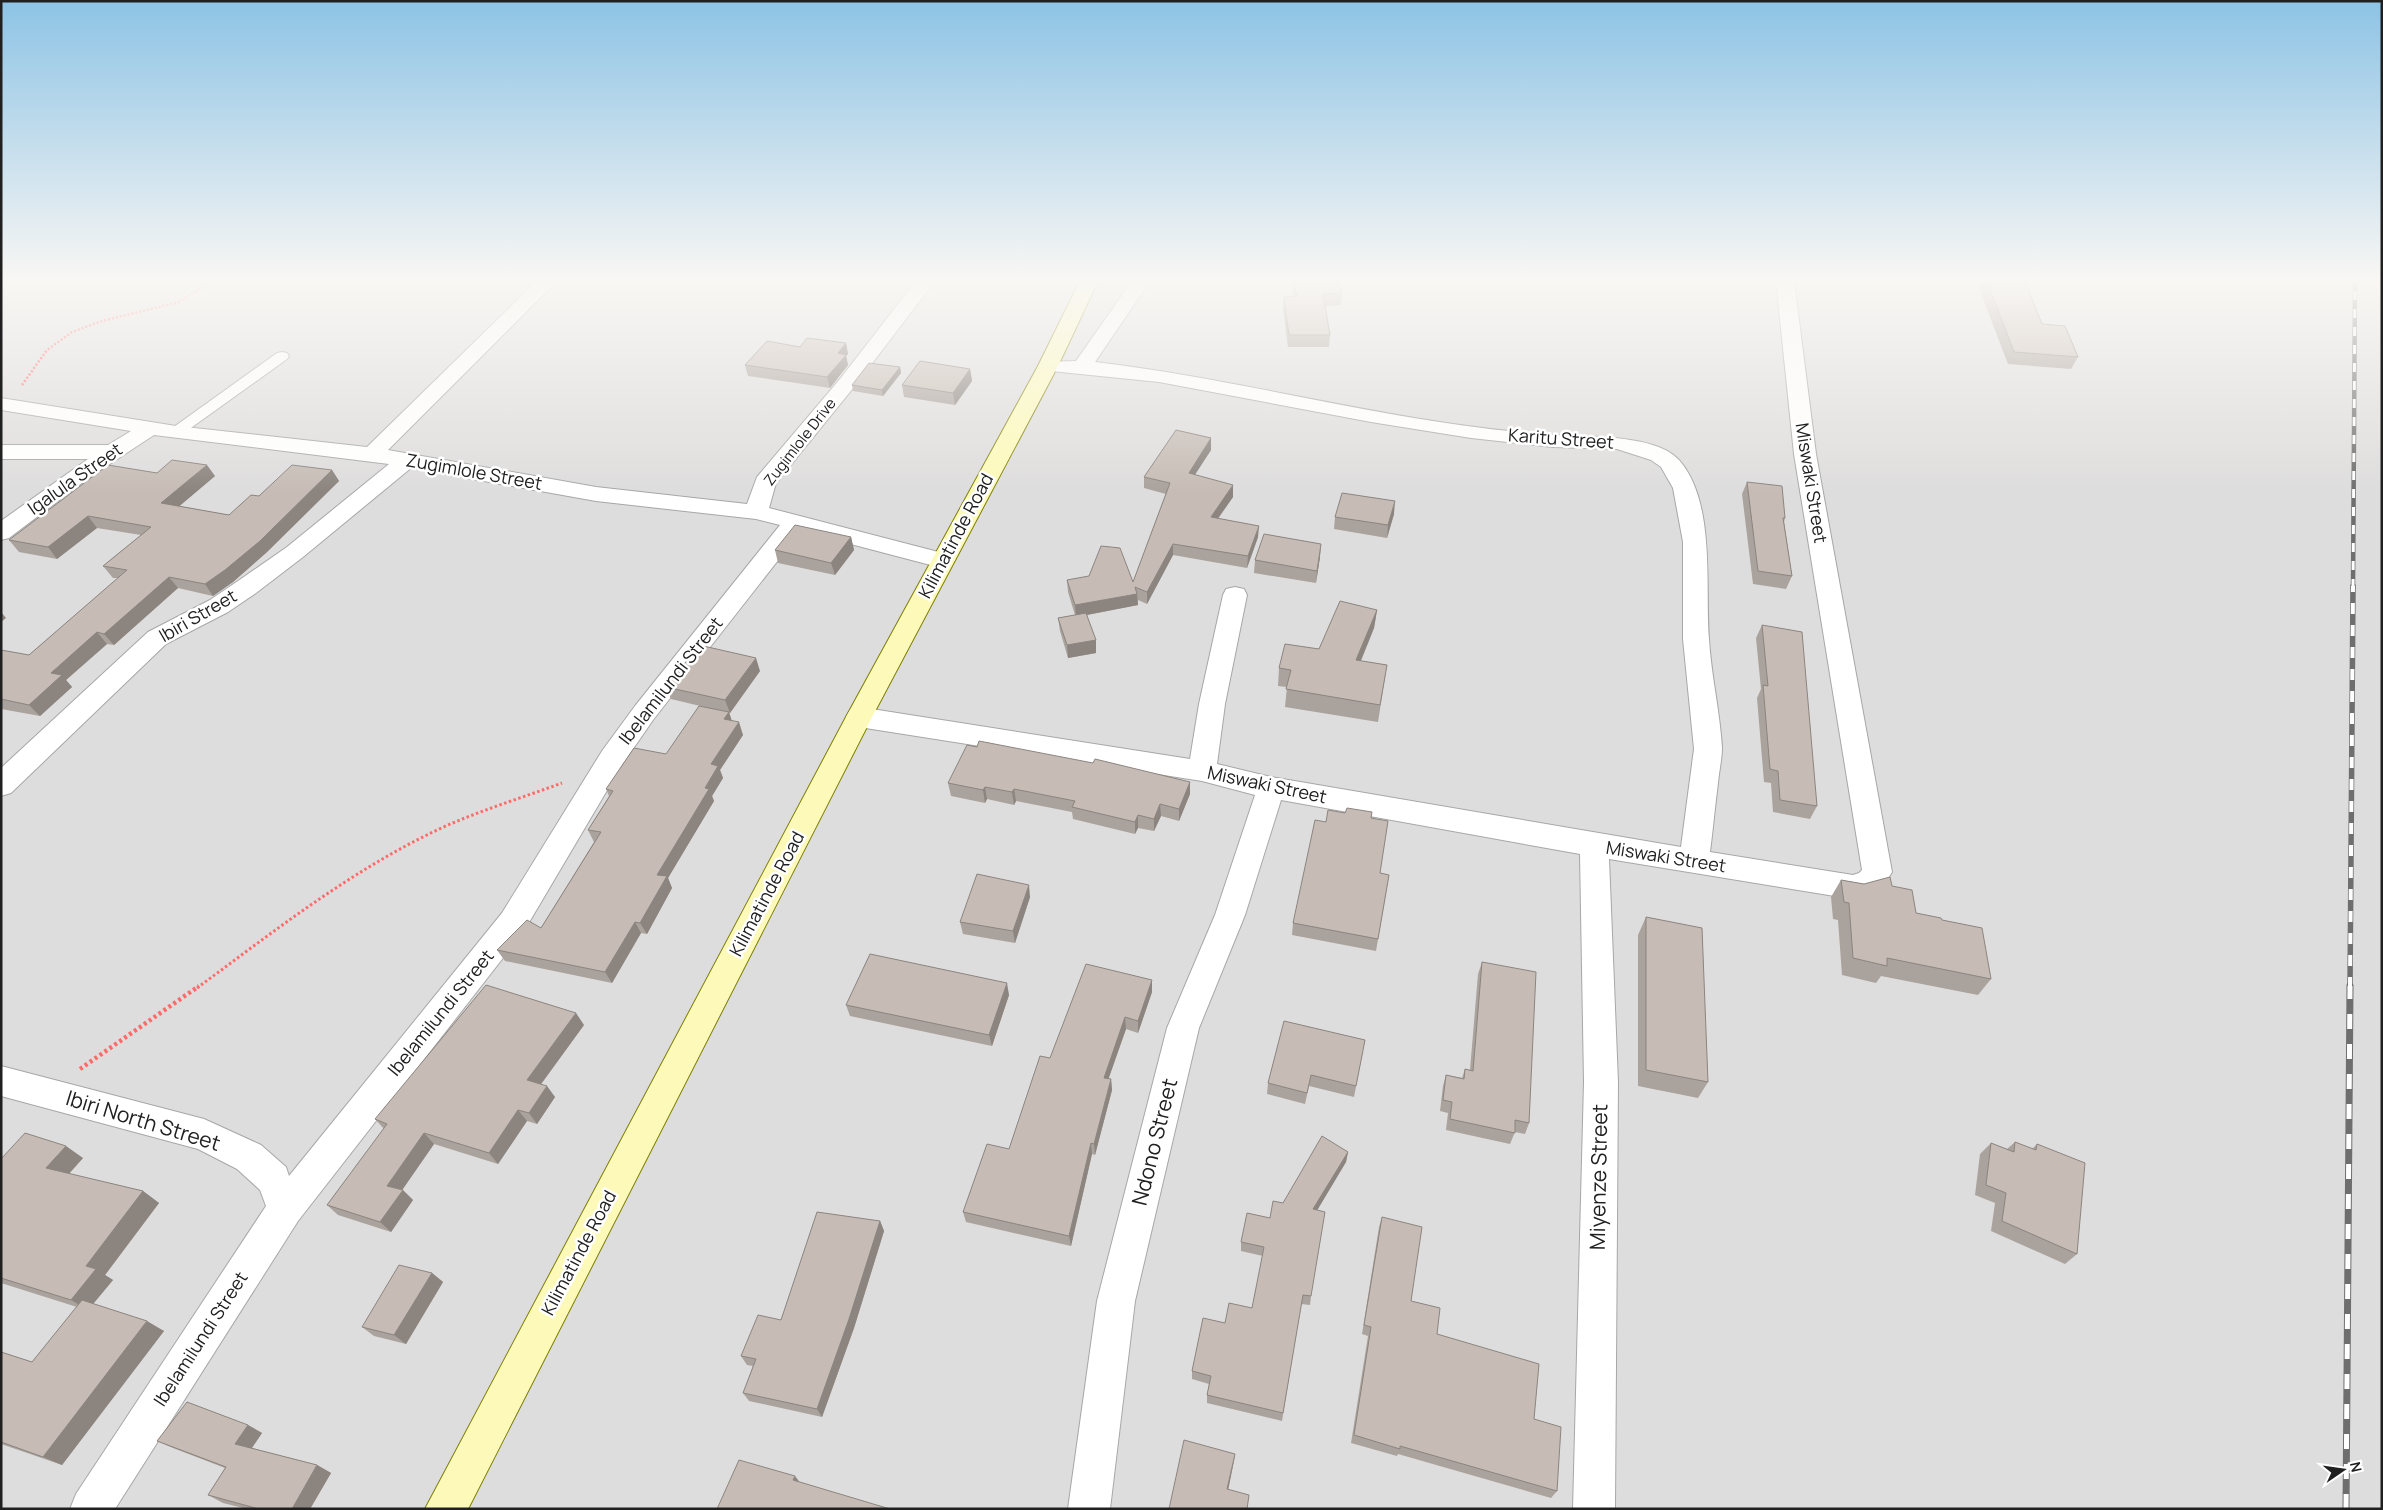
<svg xmlns="http://www.w3.org/2000/svg" width="2383" height="1510" font-family="Manrope,sans-serif">
<style>
.residential{fill:#dedddd}
.lines{fill:none;stroke-linecap:round;stroke-linejoin:round}
.service-casing{stroke:#a7a7a7;stroke-width:2}
.minor-casing{stroke:#a7a7a7;stroke-width:2}
.secondary-casing{stroke:#7d7f00;stroke-width:2}
.path-far2{stroke:#ff6b6a;stroke-width:2.5;stroke-dasharray:2 2;stroke-linecap:butt}
.path-far1{stroke:#ff6b6a;stroke-width:3;stroke-dasharray:2.5 2.5;stroke-linecap:butt}
.path{stroke:#ff6b6a;stroke-width:4.5;stroke-dasharray:3 3;stroke-linecap:butt}
.service{fill:#fff;fill-rule:evenodd}
.minor{fill:#fff;fill-rule:evenodd}
.secondary{fill:#fdfab9;fill-rule:evenodd}
.rail-far2-casing{stroke:#6e6e6e;stroke-width:4.5}
.rail-far1-casing{stroke:#6e6e6e;stroke-width:5.5}
.rail-casing{stroke:#6e6e6e;stroke-width:7}
.rail-far2{stroke:#fff;stroke-width:3;stroke-dasharray:9;stroke-linecap:butt}
.rail-far1{stroke:#fff;stroke-width:4;stroke-dasharray:11;stroke-linecap:butt}
.rail{stroke:#fff;stroke-width:5;stroke-dasharray:15;stroke-linecap:butt}
.wall{fill:#aaa29c}
.shaded-wall{fill:#8b847f}
.building{fill:#c6bcb5;stroke:#8b847f}
.labels{text-anchor:middle;stroke-width:5;stroke-linejoin:round;paint-order:stroke}
.far-street-label{font-size:15px;fill:#202020;stroke:#fff}
.street-label{font-size:18px;fill:#202020;stroke:#fff}
.near-street-label{font-size:21px;fill:#202020;stroke:#fff}
</style>
<rect width="100%" height="100%" fill="#f1ede6"/>
<!-- residential -->
<rect class="residential" x="1" y="281" width="2381" height="1228"/>
<g class="lines">
<defs>
<polygon id="service" points="282,352 287,353 289,356 287,359 181,435 171,435 169,432 171,429 277,353"/>
<g id="minor">
<polygon points="537,281 557,281 388,450 596,487 747,504 757,477 840,379 916,281 935,281 854,387 776,483 769,508 950,555 954,560 950,565 942,568 801,531 653,720 622,765 524,931 298,1221 115,1509 70,1509 76,1494 266,1206 260,1190 237,1169 198,1149 1,1096 1,1066 204,1119 261,1145 286,1167 289,1176 502,913 602,751 635,706 780,525 756,519 596,501 411,468 303,557 256,593 228,612 166,644 11,793 1,796 1,768 148,632 210,600 238,581 287,547 389,464 154,435 87,479 9,538 1,540 1,521 88,459 1,459 1,445 108,445 131,431 1,410 1,398 176,426 367,447"/>
<path d="M1132,281h18l-55,81c154,18 304,63 459,73 32,2 102,-1 125,25 37,42 26,126 30,179 2,36 11,72 13,109 0,11 -3,23 -4,35 -3,23 -5,46 -8,69l143,23 6,-2 3,-3 -68,-416 -18,-173h18l22,173 76,418 -12,20 -27,7 -244,-40 9,223 -3,427h-42l11,-427 -4,-228 -299,-54 -36,115 -46,113 -64,273 -25,208h-42l29,-208 70,-273 48,-113 40,-120 -53,-14 -343,-54 -9,-3 -4,-7 4,-7 9,-3 331,52 9,-55 24,-109 3,-6 9,-2 9,2 3,6 -22,109 -8,60 54,13 410,70 13,-98 -11,-110v-97l-10,-54 -12,-21 -10,-7 -34,-11 -64,-2 -82,-9 -100,-16 -212,-40 -118,-12 -3,-4 3,-4 35,-1z"/>
</g>
<polygon id="secondary" points="1080,281 1098,281 1058,366 872,717 468,1509 425,1509 846,717 1038,366"/>
</defs>
<!-- service casing -->
<use href="#service" class="service-casing"/>
<!-- minor casing -->
<use href="#minor" class="minor-casing"/>
<!-- secondary casing -->
<use href="#secondary" class="secondary-casing"/>
<!-- path-far2 -->
<polyline class="path-far2" points="22,385 47,350 72,332 102,321 179,302 212,281"/>
<!-- path-far1 -->
<path class="path-far1" d="M197,988c80,-59 160,-122 251,-163 37,-16 76,-28 114,-42"/>
<!-- path -->
<polyline class="path" points="80,1069 199,986"/>
<!-- service -->
<use href="#service" class="service"/>
<!-- minor -->
<use href="#minor" class="minor"/>
<!-- secondary -->
<use href="#secondary" class="secondary"/>
<defs>
<polyline id="rail-far2" points="2353,588 2355,281"/>
<polyline id="rail-far1" points="2350,988 2353,586"/>
<polyline id="rail" points="2346,1509 2350,986"/>
</defs>
<!-- rail-far2 casing -->
<use href="#rail-far2" class="rail-far2-casing"/>
<!-- rail-far1 casing -->
<use href="#rail-far1" class="rail-far1-casing"/>
<!-- rail casing -->
<use href="#rail" class="rail-casing"/>
<!-- rail-far2 -->
<use href="#rail-far2" class="rail-far2"/>
<!-- rail-far1 -->
<use href="#rail-far1" class="rail-far1"/>
<!-- rail -->
<use href="#rail" class="rail"/>
</g>
<!-- wall -->
<g class="wall">
<polygon points="1290,281 1338,281 1342,293 1341,305 1325,306 1330,335 1329,347 1288,347 1283,309 1284,297 1294,297"/>
<polygon points="1978,281 2025,281 2042,324 2078,357 2071,369 2008,364 1977,283"/>
<polygon points="846,343 848,354 846,356 848,365 830,388 748,376 745,365 800,347"/>
<polygon points="900,367 901,373 883,396 853,391 852,385"/>
<polygon points="970,369 972,381 955,405 904,397 902,385"/>
<polygon points="1211,450 1195,474 1233,497 1218,519 1258,537 1247,568 1173,555 1147,604 1138,600 1138,605 1087,615 1096,653 1068,658 1060,631 1058,618 1075,615 1068,592 1067,580 1133,582 1166,494 1144,488 1144,477"/>
<polygon points="332,470 339,481 267,552 233,582 213,596 178,588 114,645 107,644 66,680 72,687 40,716 1,709 1,650 29,655 118,578 113,578 103,566 141,535 97,528 57,559 19,552 9,540 157,473 215,476 179,506 229,515 259,496"/>
<polygon points="1747,482 1785,518 1784,522 1792,576 1786,589 1753,584 1742,494"/>
<polygon points="1394,514 1387,538 1334,529 1335,517"/>
<polygon points="851,537 854,550 835,575 778,563 775,550"/>
<polygon points="1320,557 1316,583 1254,573 1255,560"/>
<polygon points="1377,610 1374,628 1361,661 1387,665 1378,722 1285,707 1287,687 1278,686 1279,668 1319,649"/>
<polygon points="1762,625 1817,806 1810,819 1773,812 1771,783 1764,782 1757,698 1761,689 1756,638"/>
<polygon points="760,671 730,713 729,713 732,721 743,735 720,770 723,778 712,796 714,801 668,878 672,888 647,934 641,933 612,983 505,961 497,950 541,928 594,842 588,830 609,796 606,789 666,754 717,710 671,699 666,687"/>
<polygon points="1190,782 1190,794 1179,821 1161,816 1154,831 1138,828 1135,834 1073,819 1072,812 1016,801 1014,805 987,799 985,803 951,796 948,783"/>
<polygon points="1371,818 1380,873 1389,875 1376,951 1292,935 1293,923 1326,822"/>
<polygon points="1841,880 1864,884 1892,886 1916,913 1942,920 1991,979 1978,995 1881,976 1876,983 1842,975 1838,920 1833,919 1831,897"/>
<polygon points="1030,897 1015,943 963,934 960,922"/>
<polygon points="1646,917 1708,1082 1698,1098 1638,1086 1638,935"/>
<polygon points="1482,962 1529,1123 1525,1134 1515,1132 1510,1144 1446,1130 1448,1113 1440,1111 1443,1086 1446,1075 1462,1078 1465,1069 1470,1070 1478,974"/>
<polygon points="1152,980 1152,992 1138,1033 1126,1029 1108,1079 1111,1079 1112,1090 1095,1155 1092,1154 1071,1246 966,1222 963,1212 1009,1149 1050,1058"/>
<polygon points="1009,995 992,1046 850,1016 846,1005"/>
<polygon points="584,1025 541,1084 555,1097 537,1124 527,1121 498,1164 434,1144 402,1190 413,1200 391,1232 338,1215 327,1205 384,1129 375,1119"/>
<polygon points="1365,1040 1354,1097 1309,1086 1305,1104 1267,1094 1268,1083"/>
<polygon points="2015,1142 2032,1149 2037,1144 2077,1254 2065,1264 1991,1231 1995,1203 1975,1195 1980,1154 1991,1143 2007,1149"/>
<polygon points="1348,1152 1346,1162 1317,1210 1311,1296 1310,1305 1301,1304 1282,1421 1207,1403 1207,1395 1209,1384 1192,1379 1192,1371 1225,1323 1252,1308 1263,1256 1241,1251 1241,1242 1270,1218 1283,1203"/>
<polygon points="83,1158 69,1174 143,1191 159,1203 105,1275 113,1280 93,1304 164,1331 62,1465 1,1444 1,1352 32,1362 77,1307 1,1283 1,1159"/>
<polygon points="1382,1217 1411,1301 1437,1334 1534,1419 1557,1491 1551,1498 1398,1454 1397,1456 1351,1443 1368,1336 1362,1334 1379,1227"/>
<polygon points="880,1221 884,1231 854,1328 822,1417 749,1401 743,1393 753,1366 747,1365 741,1356 781,1320"/>
<polygon points="432,1273 443,1282 406,1344 374,1336 362,1327"/>
<polygon points="248,1425 262,1433 252,1448 317,1465 331,1473 310,1509 247,1509 223,1503 208,1495 225,1468 173,1448 157,1441"/>
</g>
<!-- shaded-wall -->
<g class="shaded-wall">
<polygon points="846,343 848,354 846,356 848,365 830,388 827,377 838,353"/>
<polygon points="900,367 901,373 883,396 882,390"/>
<polygon points="970,369 972,381 955,405 953,393"/>
<polygon points="1211,438 1211,450 1189,484 1189,473"/>
<polygon points="207,465 215,476 169,515 161,503"/>
<polygon points="332,470 339,481 267,552 233,582 213,596 205,584"/>
<polygon points="1233,485 1233,497 1210,529 1211,517"/>
<polygon points="1395,501 1394,514 1387,538 1388,525"/>
<polygon points="88,516 97,528 57,559 48,547"/>
<polygon points="1259,526 1258,537 1247,568 1248,556"/>
<polygon points="851,537 854,550 835,575 831,563"/>
<polygon points="1173,544 1173,555 1147,604 1147,592"/>
<polygon points="1321,544 1320,557 1316,583 1317,571"/>
<polygon points="169,577 178,588 114,645 104,634"/>
<polygon points="1137,594 1138,605 1076,617 1075,605"/>
<polygon points="1377,610 1374,628 1354,677 1356,660"/>
<polygon points="1,612 6,618 1,622"/>
<polygon points="97,632 107,644 66,680 72,687 40,716 29,705 51,673"/>
<polygon points="1096,640 1096,653 1068,658 1067,645"/>
<polygon points="756,658 760,671 730,713 725,700"/>
<polygon points="729,712 733,725 724,719"/>
<polygon points="739,722 743,735 720,770 723,778 712,796 714,801 668,878 672,888 647,934 640,923 657,875 705,788 711,764"/>
<polygon points="1190,782 1190,794 1179,821 1179,809"/>
<polygon points="985,787 987,799 985,803 983,790"/>
<polygon points="1014,789 1016,801 1014,805 1012,792"/>
<polygon points="1160,804 1161,816 1154,831 1154,819"/>
<polygon points="1138,815 1138,828 1135,834 1135,822"/>
<polygon points="1029,885 1030,897 1015,943 1013,931"/>
<polygon points="635,922 641,933 612,983 605,972"/>
<polygon points="1152,980 1152,992 1138,1033 1138,1021"/>
<polygon points="1007,983 1009,995 992,1046 989,1035"/>
<polygon points="576,1013 584,1025 536,1091 527,1080"/>
<polygon points="1125,1017 1126,1029 1105,1089 1104,1078"/>
<polygon points="1111,1079 1112,1090 1095,1155 1094,1144"/>
<polygon points="547,1086 555,1097 537,1124 529,1113"/>
<polygon points="518,1110 527,1121 498,1164 489,1153"/>
<polygon points="424,1133 434,1144 398,1196 387,1186"/>
<polygon points="1091,1143 1092,1154 1071,1246 1069,1236"/>
<polygon points="66,1146 83,1158 63,1180 46,1168"/>
<polygon points="1348,1152 1346,1162 1312,1219 1313,1209"/>
<polygon points="403,1190 413,1200 391,1232 380,1222"/>
<polygon points="143,1191 159,1203 105,1275 113,1280 88,1310 71,1300 86,1266"/>
<polygon points="880,1221 884,1231 854,1328 822,1417 817,1409"/>
<polygon points="432,1273 443,1282 406,1344 394,1335"/>
<polygon points="147,1321 164,1331 62,1465 43,1457"/>
<polygon points="248,1425 262,1433 249,1452 235,1444"/>
<polygon points="1235,1454 1234,1461 1227,1496 1227,1489"/>
<polygon points="317,1465 331,1473 310,1509 292,1509"/>
<polygon points="795,1476 801,1484 793,1480"/>
</g>
<!-- building -->
<g class="building">
<polygon points="1293,281 1338,281 1342,293 1323,294 1330,335 1289,335 1284,297 1297,296"/>
<polygon points="1987,281 2025,281 2042,324 2065,326 2078,357 2014,352"/>
<polygon points="807,338 846,343 838,353 846,355 827,377 745,365 767,341 800,347"/>
<polygon points="920,361 970,369 953,393 902,385"/>
<polygon points="869,363 900,367 882,390 852,385"/>
<polygon points="1176,430 1211,438 1189,473 1233,485 1211,517 1259,526 1248,556 1173,544 1147,592 1135,587 1137,594 1075,605 1067,580 1089,576 1101,546 1120,548 1133,582 1170,483 1144,477"/>
<polygon points="172,460 207,465 161,503 229,515 251,495 259,496 292,465 332,470 260,541 225,570 205,584 169,577 104,634 97,632 51,673 62,675 29,705 1,699 1,650 29,655 127,570 103,566 151,527 88,516 48,547 9,540 108,465 157,473"/>
<polygon points="1747,482 1782,486 1785,518 1783,518 1792,576 1758,571"/>
<polygon points="1342,493 1395,501 1388,525 1335,517"/>
<polygon points="795,525 851,537 831,563 775,550"/>
<polygon points="1264,534 1321,544 1317,571 1255,560"/>
<polygon points="1340,601 1377,610 1356,660 1387,665 1380,705 1286,689 1291,670 1279,668 1285,644 1319,649"/>
<polygon points="1086,613 1096,640 1067,645 1058,618"/>
<polygon points="1762,625 1802,632 1817,806 1780,800 1778,771 1770,769 1763,685 1768,686"/>
<polygon points="699,645 756,658 725,700 666,687"/>
<polygon points="699,706 729,712 724,719 739,722 711,764 718,766 705,788 709,789 657,875 667,876 640,923 635,922 605,972 497,950 527,920 541,928 601,832 588,830 613,791 606,789 634,748 666,754"/>
<polygon points="979,741 1093,763 1095,759 1190,782 1179,809 1160,804 1154,819 1138,815 1135,822 1072,807 1075,801 1014,789 1012,792 985,787 983,790 948,783 967,745 977,747"/>
<polygon points="1347,808 1372,812 1371,818 1388,821 1380,873 1389,875 1378,939 1293,923 1315,820 1326,822 1328,810 1345,813"/>
<polygon points="977,874 1029,885 1013,931 960,922"/>
<polygon points="1890,877 1892,886 1912,890 1916,913 1941,918 1942,920 1982,928 1991,979 1887,958 1887,966 1853,958 1849,903 1844,902 1841,880 1864,884"/>
<polygon points="1646,917 1702,928 1708,1082 1646,1070"/>
<polygon points="870,954 1007,983 989,1035 846,1005"/>
<polygon points="1482,962 1536,972 1529,1123 1515,1120 1515,1133 1450,1119 1452,1102 1443,1100 1446,1075 1464,1079 1465,1069 1473,1071"/>
<polygon points="1086,964 1152,980 1138,1021 1125,1017 1104,1078 1111,1079 1094,1144 1091,1143 1069,1236 963,1212 987,1144 1009,1149 1040,1056 1050,1058"/>
<polygon points="486,985 576,1013 527,1080 547,1086 529,1113 518,1110 489,1153 424,1133 387,1186 403,1190 380,1222 327,1205 387,1124 375,1119"/>
<polygon points="1284,1021 1365,1040 1356,1086 1311,1075 1307,1093 1268,1083"/>
<polygon points="25,1133 66,1146 46,1168 143,1191 86,1266 96,1269 71,1300 1,1278 1,1159"/>
<polygon points="1322,1136 1348,1152 1313,1209 1325,1212 1311,1296 1303,1295 1283,1413 1207,1395 1211,1376 1192,1371 1203,1318 1225,1323 1229,1303 1252,1308 1264,1247 1241,1242 1247,1213 1270,1218 1273,1201 1283,1203"/>
<polygon points="2015,1142 2036,1150 2037,1144 2085,1163 2077,1254 2002,1221 2006,1193 1986,1185 1991,1143 2014,1152"/>
<polygon points="817,1212 880,1221 849,1319 817,1409 743,1393 756,1359 741,1356 758,1315 781,1320"/>
<polygon points="1382,1217 1422,1227 1411,1301 1440,1308 1437,1334 1539,1364 1534,1419 1561,1427 1557,1491 1400,1446 1400,1449 1354,1435 1371,1327 1364,1325"/>
<polygon points="399,1265 432,1273 394,1335 362,1327"/>
<polygon points="82,1300 147,1321 43,1457 1,1442 1,1352 32,1362"/>
<polygon points="187,1402 248,1425 235,1444 317,1465 292,1509 259,1509 208,1495 226,1467 157,1441"/>
<polygon points="1184,1440 1235,1454 1227,1489 1249,1495 1247,1509 1169,1509"/>
<polygon points="739,1460 795,1476 793,1480 890,1509 717,1509"/>
</g>
<!-- sky -->
<linearGradient id="sky" x2="0" y2="1"><stop stop-color="#8dc3e5"/><stop offset="0.57" stop-color="#f9f7f4"/><stop offset="1" stop-color="#f9f7f4" stop-opacity="0"/></linearGradient>
<rect width="2383" height="492" fill="url(#sky)"/>
<g class="labels">
<!-- far-street labels -->
<g class="far-street-label">
<text transform="translate(800 442) rotate(-52)" y="5">Zugimlole Drive</text>
</g>
<!-- street labels -->
<g class="street-label">
<text transform="translate(1561 439) rotate(4)" y="6">Karitu Street</text>
<text transform="translate(474 472) rotate(10)" y="6">Zugimlole Street</text>
<text transform="translate(75 479) rotate(-35)" y="6">Igalula Street</text>
<text transform="translate(1811 483) rotate(81)" y="6">Miswaki Street</text>
<text transform="translate(956 536) rotate(-62)" y="6">Kilimatinde Road</text>
<text transform="translate(198 616) rotate(-30)" y="6">Ibiri Street</text>
<text transform="translate(671 681) rotate(-52)" y="6">Ibelamilundi Street</text>
<text transform="translate(1267 785) rotate(12)" y="6">Miswaki Street</text>
<text transform="translate(1666 857) rotate(9)" y="6">Miswaki Street</text>
<text transform="translate(767 894) rotate(-62)" y="6">Kilimatinde Road</text>
<text transform="translate(441 1013) rotate(-51)" y="6">Ibelamilundi Street</text>
<text transform="translate(579 1253) rotate(-62)" y="6">Kilimatinde Road</text>
<text transform="translate(201 1339) rotate(-57)" y="6">Ibelamilundi Street</text>
</g>
<!-- near-street labels -->
<g class="near-street-label">
<text transform="translate(143 1121) rotate(17)" y="7">Ibiri North Street</text>
<text transform="translate(1155 1142) rotate(-76)" y="7">Ndono Street</text>
<text transform="translate(1599 1177) rotate(-89)" y="7">Miyenze Street</text>
</g>
</g>
<!-- border -->
<rect width="2383" height="1510" fill="none" stroke="#202020" stroke-width="5"/>
<!-- north arrow -->
<g transform="translate(2343 1470) rotate(77)" stroke="#ffffff" stroke-width="4" paint-order="stroke">
<path d="M0-4L9 19L0 12L-9 19Z" fill="#202020"/>
<text y="-8" font-size="14" font-weight="bold" text-anchor="middle" fill="#202020">N</text>
</g>
</svg>
